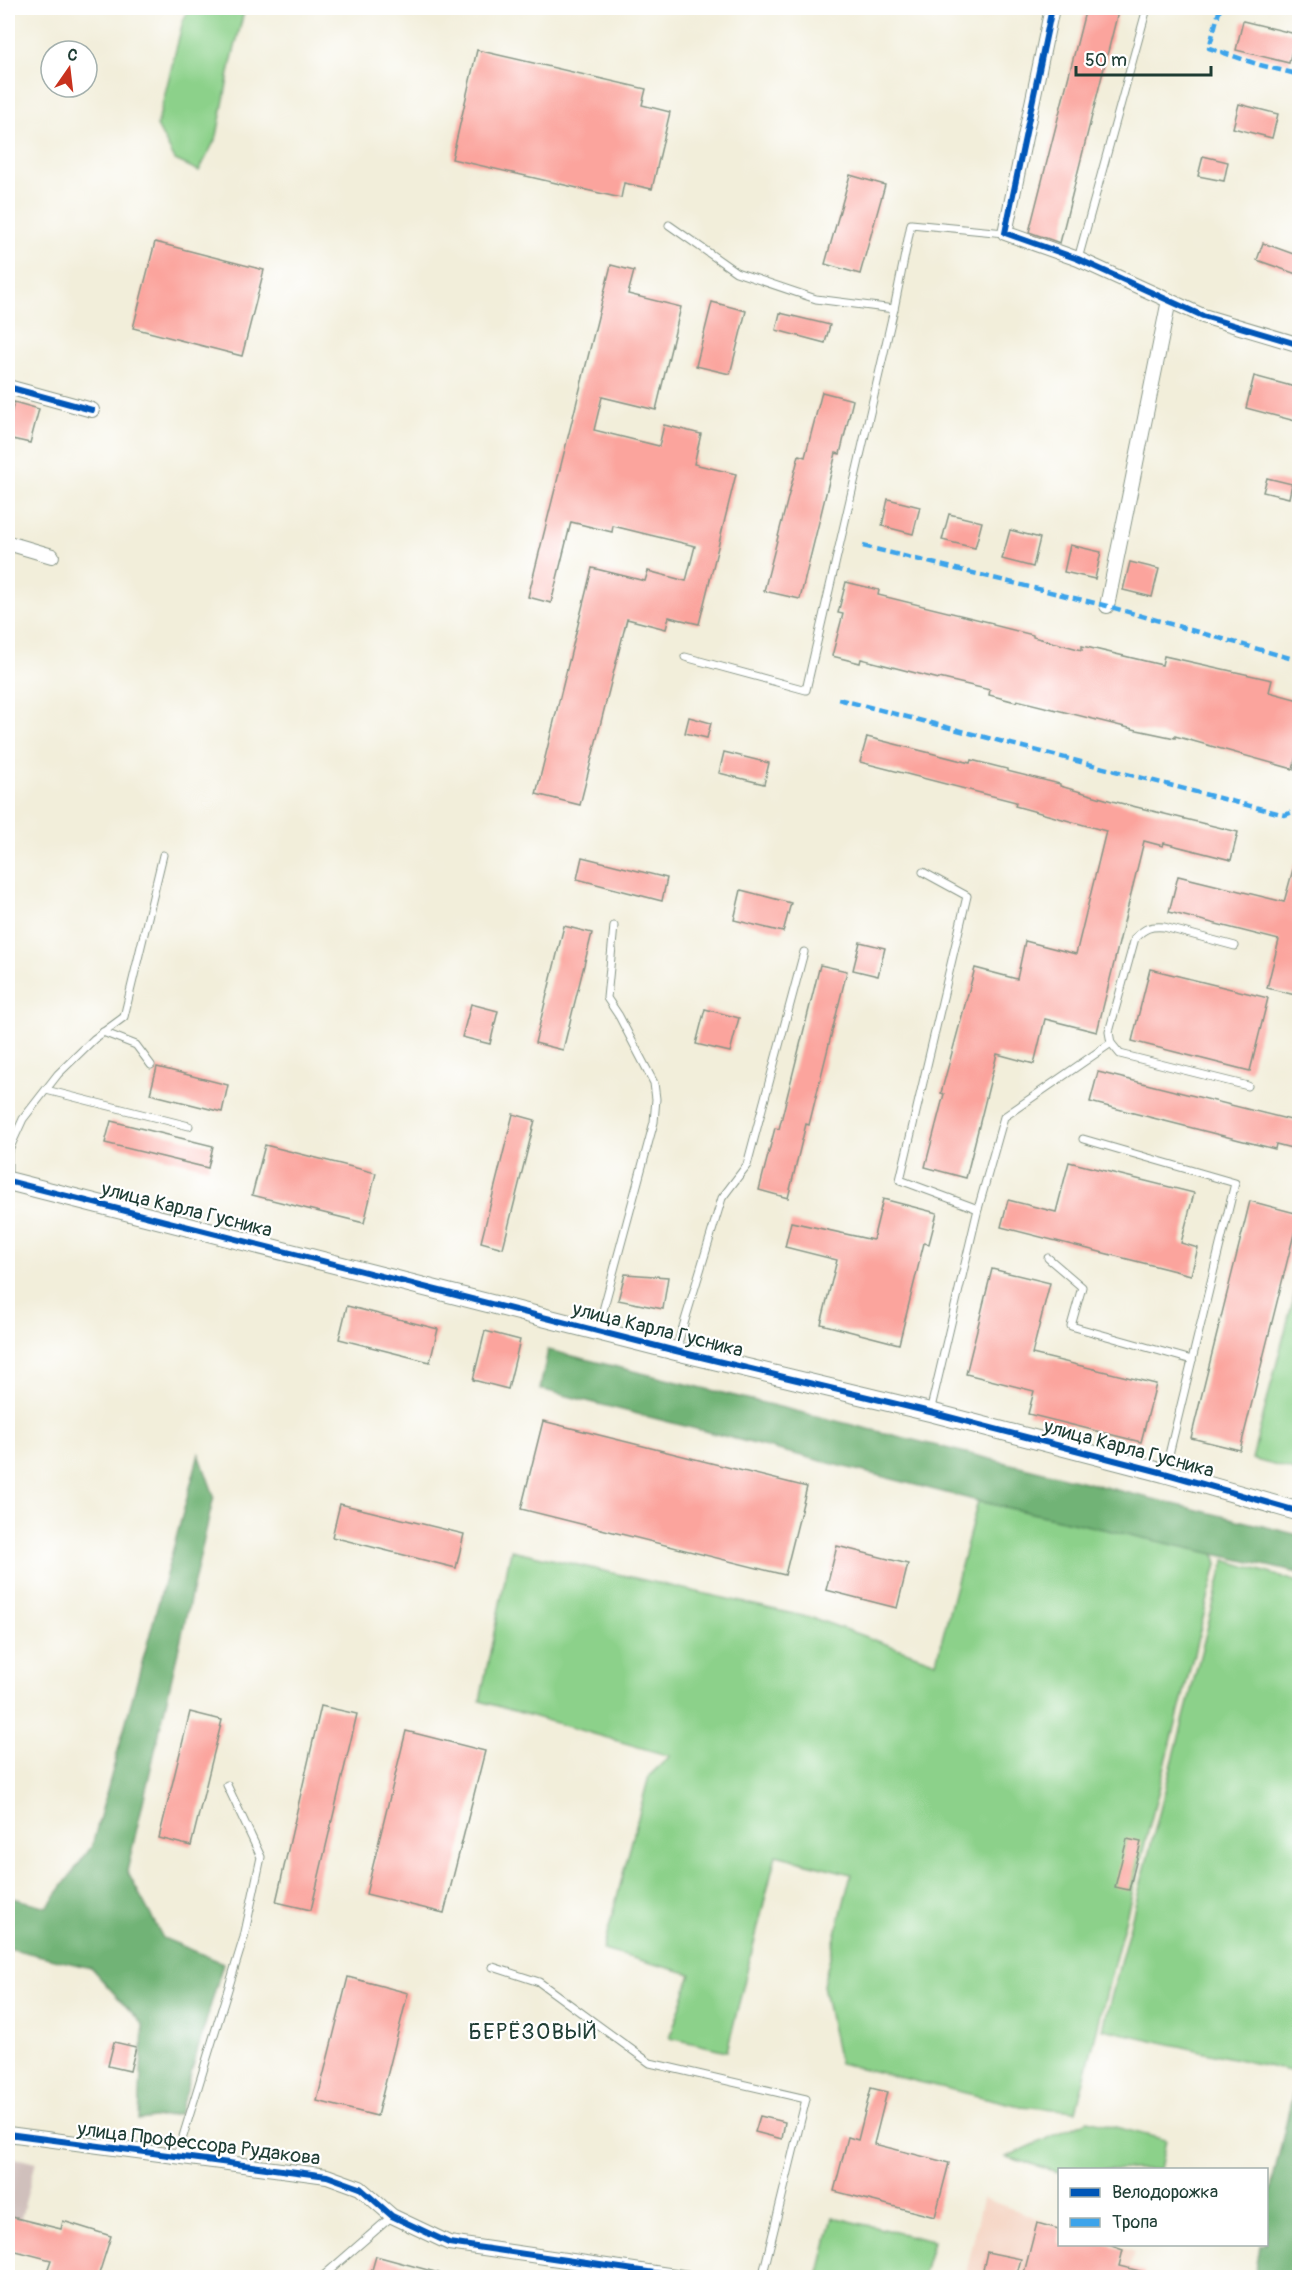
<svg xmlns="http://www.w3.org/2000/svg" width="1307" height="2285" font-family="Pangolin,sans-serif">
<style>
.built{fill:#f4d3c1}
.industrial{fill:#d0c0bc}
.green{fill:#8cd18a;stroke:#56875f;stroke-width:1.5}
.forest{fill:#71b376;stroke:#487855;stroke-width:1.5}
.building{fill:#fba49d}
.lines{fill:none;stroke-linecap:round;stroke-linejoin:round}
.service-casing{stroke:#889687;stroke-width:9}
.minor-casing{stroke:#889687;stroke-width:16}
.tertiary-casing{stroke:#889687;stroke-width:20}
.service{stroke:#fff;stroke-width:7}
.minor{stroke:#fff;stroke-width:14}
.tertiary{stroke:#fff;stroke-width:18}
.quiet{stroke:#3da4eb;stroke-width:4.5;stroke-dasharray:9 4.5;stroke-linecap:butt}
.cycleway-casing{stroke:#fff;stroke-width:10}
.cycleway{stroke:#0057b8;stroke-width:6}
.labels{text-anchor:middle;stroke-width:4.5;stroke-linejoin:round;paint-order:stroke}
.street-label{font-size:20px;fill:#1f3d34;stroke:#fff}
.quarter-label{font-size:22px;letter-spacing:1.5px;fill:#1f3d34;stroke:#fff}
</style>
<rect width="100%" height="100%" fill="#fff"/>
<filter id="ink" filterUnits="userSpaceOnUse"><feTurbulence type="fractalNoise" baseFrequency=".0167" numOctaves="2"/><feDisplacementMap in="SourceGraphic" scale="12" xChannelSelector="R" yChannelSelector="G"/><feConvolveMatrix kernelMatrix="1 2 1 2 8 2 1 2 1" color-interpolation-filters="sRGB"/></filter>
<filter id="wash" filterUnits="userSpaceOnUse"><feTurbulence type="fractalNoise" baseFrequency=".008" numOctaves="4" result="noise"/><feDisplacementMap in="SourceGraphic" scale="24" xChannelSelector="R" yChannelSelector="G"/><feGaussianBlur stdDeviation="1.35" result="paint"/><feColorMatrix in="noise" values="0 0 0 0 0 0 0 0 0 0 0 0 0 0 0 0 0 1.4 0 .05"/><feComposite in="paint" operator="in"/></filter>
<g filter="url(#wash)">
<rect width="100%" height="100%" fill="#f2eeda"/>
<!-- built -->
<polygon class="built" points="983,2198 1059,2226 1060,2244 1113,2245 1134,2252 1127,2277 965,2278"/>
<!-- industrial -->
<polygon class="industrial" points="8,2157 36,2162 8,2266"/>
<!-- green -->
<g class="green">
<polygon points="189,8 245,8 231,63 217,136 199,171 175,160 157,126 183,21"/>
<polygon points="1299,1277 1299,1472 1252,1459"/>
<polygon points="978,1501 1214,1553 1217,1564 1076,2111 1020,2106 839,2063 823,1985 851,1874 776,1855 727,2051 670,2038 691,1974 603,1950 649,1776 670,1756 480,1701 511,1550 816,1619 936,1662"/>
<polygon points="1225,1560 1299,1582 1299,2073 1103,2029"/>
<polygon points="1088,2120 1166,2140 1160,2169 1060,2170 1059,2172 1006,2157"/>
<polygon points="833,2217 933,2241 923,2277 818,2277"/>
</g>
<!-- forest -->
<g class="forest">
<polygon points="548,1350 1299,1535 1299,1573 978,1501 540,1389"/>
<polygon points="199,1454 214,1496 127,1871 163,1938 223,1963 179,2114 139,2120 143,2025 91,1968 8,1948 8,1897 47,1907 92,1846"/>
<polygon points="1299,2067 1299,2277 1255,2277 1260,2245 1266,2244 1267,2206"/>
</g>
<g id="blocks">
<!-- building -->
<g class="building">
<polygon points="1086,8 1119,8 1060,243 1029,232"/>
<polygon points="1243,21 1296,34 1289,63 1236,50"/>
<polygon points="477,50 646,89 642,105 670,112 652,189 624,183 621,198 452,159"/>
<polygon points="1239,104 1278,114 1272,138 1233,128"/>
<polygon points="1203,156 1228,162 1224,181 1198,176"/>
<polygon points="850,175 885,185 860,274 825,264"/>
<polygon points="155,242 264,270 242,356 133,328"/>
<polygon points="1263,243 1299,256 1299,275 1257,260"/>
<polygon points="611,265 634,271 628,294 681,307 656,410 602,397 594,430 659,446 664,425 701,434 694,464 736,474 699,624 669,617 666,629 627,619 580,805 536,794 592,568 645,581 648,571 686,581 695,546 613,526 612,532 571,522 551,603 528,597"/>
<polygon points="712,302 746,311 730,374 696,366"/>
<polygon points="780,313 830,325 825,343 776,330"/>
<polygon points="1254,376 1299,388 1299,422 1246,408"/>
<polygon points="822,392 853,400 840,454 836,453 800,599 764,591 799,455 805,457"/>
<polygon points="14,402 39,409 30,443 8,438 8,426"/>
<polygon points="1267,478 1292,484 1289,498 1263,492"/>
<polygon points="888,499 920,507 913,534 882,526"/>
<polygon points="949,514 982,522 975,548 942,540"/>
<polygon points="1010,530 1040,538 1033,567 1002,559"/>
<polygon points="1070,545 1101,552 1095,579 1064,572"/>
<polygon points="1130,562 1159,569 1152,597 1123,590"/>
<polygon points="846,582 879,590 878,595 993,623 993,625 1033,635 1033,637 1082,650 1082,646 1162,665 1164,656 1272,680 1269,692 1299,700 1299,743 1293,769 1175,736 1175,738 1137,730 1017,700 1016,702 989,695 990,690 939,678 939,679 861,659 860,663 832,656 843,614 838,613"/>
<polygon points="689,717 711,723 707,738 685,733"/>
<polygon points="867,737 970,763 971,760 1007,769 1007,771 1060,784 1060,786 1112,801 1238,832 1231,860 1164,843 1163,846 1144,841 1097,1032 1045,1019 1034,1064 997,1054 966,1178 925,1167 944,1094 941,1093 975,968 1017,979 1025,941 1076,954 1106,831 1015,806 1016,802 860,762"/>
<polygon points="724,752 769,763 764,784 719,773"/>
<polygon points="582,857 667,878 662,901 577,879"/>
<polygon points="1295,862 1299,862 1299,913 1296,925 1299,926 1299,996 1267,988 1279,940 1169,912 1178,876 1284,902"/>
<polygon points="741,890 791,903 783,932 734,920"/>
<polygon points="564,926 592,933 563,1050 535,1043"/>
<polygon points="860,942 885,948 878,976 853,970"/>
<polygon points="820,965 847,971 809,1125 806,1124 788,1198 759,1190 775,1128 779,1129"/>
<polygon points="1150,969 1268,998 1250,1071 1132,1041"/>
<polygon points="471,1004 498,1011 490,1044 462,1037"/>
<polygon points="705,1009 739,1018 730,1052 696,1044"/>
<polygon points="157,1067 228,1085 222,1112 150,1094"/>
<polygon points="1098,1072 1299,1122 1299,1150 1276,1144 1275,1149 1090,1102"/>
<polygon points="513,1114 535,1120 503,1248 481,1242"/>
<polygon points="111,1121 213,1146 208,1168 105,1143"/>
<polygon points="265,1145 376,1173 364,1223 252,1195"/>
<polygon points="1069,1162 1194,1193 1181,1243 1198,1248 1191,1275 1001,1227 1008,1200 1056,1212"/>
<polygon points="883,1199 937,1213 929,1244 924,1243 899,1344 821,1324 837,1260 785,1247 791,1222 873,1240"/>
<polygon points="1250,1201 1299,1214 1240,1450 1191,1438"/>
<polygon points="992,1269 1050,1283 1032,1354 1156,1384 1141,1442 1028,1414 1034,1391 966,1374"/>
<polygon points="625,1274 668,1277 663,1309 618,1300"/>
<polygon points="347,1306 438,1329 430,1362 339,1339"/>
<polygon points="485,1331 520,1340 508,1389 473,1380"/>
<polygon points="543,1421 807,1487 785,1575 521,1509"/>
<polygon points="340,1504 464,1534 456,1568 332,1537"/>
<polygon points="837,1546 908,1564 897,1608 826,1590"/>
<polygon points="321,1706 357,1714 311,1910 276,1902"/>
<polygon points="190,1712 222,1720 191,1846 159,1838"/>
<polygon points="406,1731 485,1751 444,1913 366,1894"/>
<polygon points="1127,1839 1141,1842 1129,1890 1115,1887"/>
<polygon points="348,1977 408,1993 377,2116 317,2101"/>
<polygon points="114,2042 136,2047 130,2071 108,2066"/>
<polygon points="871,2088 887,2092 874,2144 949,2163 935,2217 834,2191 848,2137 858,2140"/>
<polygon points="760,2116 785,2122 782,2139 755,2132"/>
<polygon points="8,2216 61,2229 63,2221 111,2236 98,2277 45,2277 51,2260 8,2249"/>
<polygon points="1037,2223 1059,2229 1059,2244 1106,2244 1123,2250 1119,2266 1144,2272 1144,2277 1043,2277 1024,2273"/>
<polygon points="987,2252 1021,2259 1016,2277 983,2270"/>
<polygon points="376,2256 439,2273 438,2277 370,2277"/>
</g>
</g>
</g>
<g filter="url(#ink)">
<use href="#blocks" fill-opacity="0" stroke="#889687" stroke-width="1.5"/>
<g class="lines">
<defs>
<g id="service">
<polyline points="669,225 736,272 816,299 894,309 911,224 1005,233"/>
<polyline points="1078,259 1147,8"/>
<polyline points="685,657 806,690 894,309"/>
<polyline points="923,872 967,896 900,1180 978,1209"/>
<path d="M1235,946l-71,-19c-14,-1 -19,1 -29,11l-26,94 2,11 9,11 128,32"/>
<polyline points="103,1032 136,1045 151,1065"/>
<polyline points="46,1090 189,1126"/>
<polyline points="1083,1139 1235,1183 1165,1471"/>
<polyline points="8,1181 8,1152 23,1119 58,1074 94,1039 124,1017 163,855"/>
<polyline points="1048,1258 1082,1287 1071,1326 1192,1360"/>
<polyline points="598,1329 654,1122 656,1099 654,1083 619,1016 607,998 614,926"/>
<polyline points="676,1350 722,1198 747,1165 804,952"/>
<polyline points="930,1412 978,1209 1004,1117 1111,1043"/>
<polyline points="493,1967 539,1982 650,2063 806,2099 762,2278"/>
<polyline points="177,2156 244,1937 261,1857 227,1785"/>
<polyline points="321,2278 392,2216"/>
</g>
<g id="minor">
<polyline points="1052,8 1005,233 1078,259 1203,316 1300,345"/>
<polyline points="8,387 92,410"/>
<polyline points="8,543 52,556"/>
<polyline points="1107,606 1169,300"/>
<polyline points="8,2134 327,2176 360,2188 392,2216 449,2243 689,2278"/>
</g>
<polyline id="tertiary" points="8,1181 676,1351 930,1412 1164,1473 1300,1512"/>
</defs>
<!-- service casing -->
<use href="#service" class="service-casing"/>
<!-- minor casing -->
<use href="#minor" class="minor-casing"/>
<!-- tertiary casing -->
<use href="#tertiary" class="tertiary-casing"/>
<!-- service -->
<use href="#service" class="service"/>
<!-- minor -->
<use href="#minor" class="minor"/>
<!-- tertiary -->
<use href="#tertiary" class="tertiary"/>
<!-- quiet -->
<g class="quiet">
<polyline points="1220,8 1209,48 1260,65 1300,75"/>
<polyline points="863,546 1107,606 1300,661"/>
<polyline points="838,699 1285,815 1297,810 1300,806"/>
</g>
<defs>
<g id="cycleway">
<polyline points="1052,8 1005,233 1078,259 1203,316 1300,345"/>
<polyline points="8,387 92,410"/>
<polyline points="8,1181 676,1351 930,1412 1164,1473 1300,1512"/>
<polyline points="8,2134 327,2176 360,2188 392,2216 449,2243 689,2278"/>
</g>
</defs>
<!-- cycleway casing -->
<use href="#cycleway" class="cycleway-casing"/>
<!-- cycleway -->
<use href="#cycleway" class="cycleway"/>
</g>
</g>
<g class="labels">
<!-- street labels -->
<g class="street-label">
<text transform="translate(187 1209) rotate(14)" y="7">улица Карла Гусника</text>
<text transform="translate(658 1329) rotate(14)" y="7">улица Карла Гусника</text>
<text transform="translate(1129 1448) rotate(15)" y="7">улица Карла Гусника</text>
<text transform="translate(199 2143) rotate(7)" y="7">улица Профессора Рудакова</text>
</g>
<!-- quarter labels -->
<g class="quarter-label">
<text x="533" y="2039">БЕРЁЗОВЫЙ</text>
</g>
</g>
<!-- margin -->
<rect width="1307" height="2285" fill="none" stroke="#fff" stroke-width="30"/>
<!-- legend -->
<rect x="1058" y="2168" width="210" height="78" fill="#ffffff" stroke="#a5b1ae" stroke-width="1.5"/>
<rect x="1070" y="2188" width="30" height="9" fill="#0057b8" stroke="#a5b1ae" stroke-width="1.5"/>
<text x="1112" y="2198" font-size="18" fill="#1f3d34">Велодорожка</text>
<rect x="1070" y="2218" width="30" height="9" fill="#3da4eb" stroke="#a5b1ae" stroke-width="1.5"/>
<text x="1112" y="2228" font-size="18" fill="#1f3d34">Тропа</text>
<!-- north arrow -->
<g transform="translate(69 69) rotate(14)"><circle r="28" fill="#ffffff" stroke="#a5b1ae" stroke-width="1.5"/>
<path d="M0-4.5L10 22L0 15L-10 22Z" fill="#c8321e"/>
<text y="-9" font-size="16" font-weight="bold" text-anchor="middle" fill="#1f3d34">С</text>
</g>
<!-- scale -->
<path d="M1076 66v9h135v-9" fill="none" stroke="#1f3d34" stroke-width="3"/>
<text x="1085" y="66" font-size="18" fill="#1f3d34" stroke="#ffffff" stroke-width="4.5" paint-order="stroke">50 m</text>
</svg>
